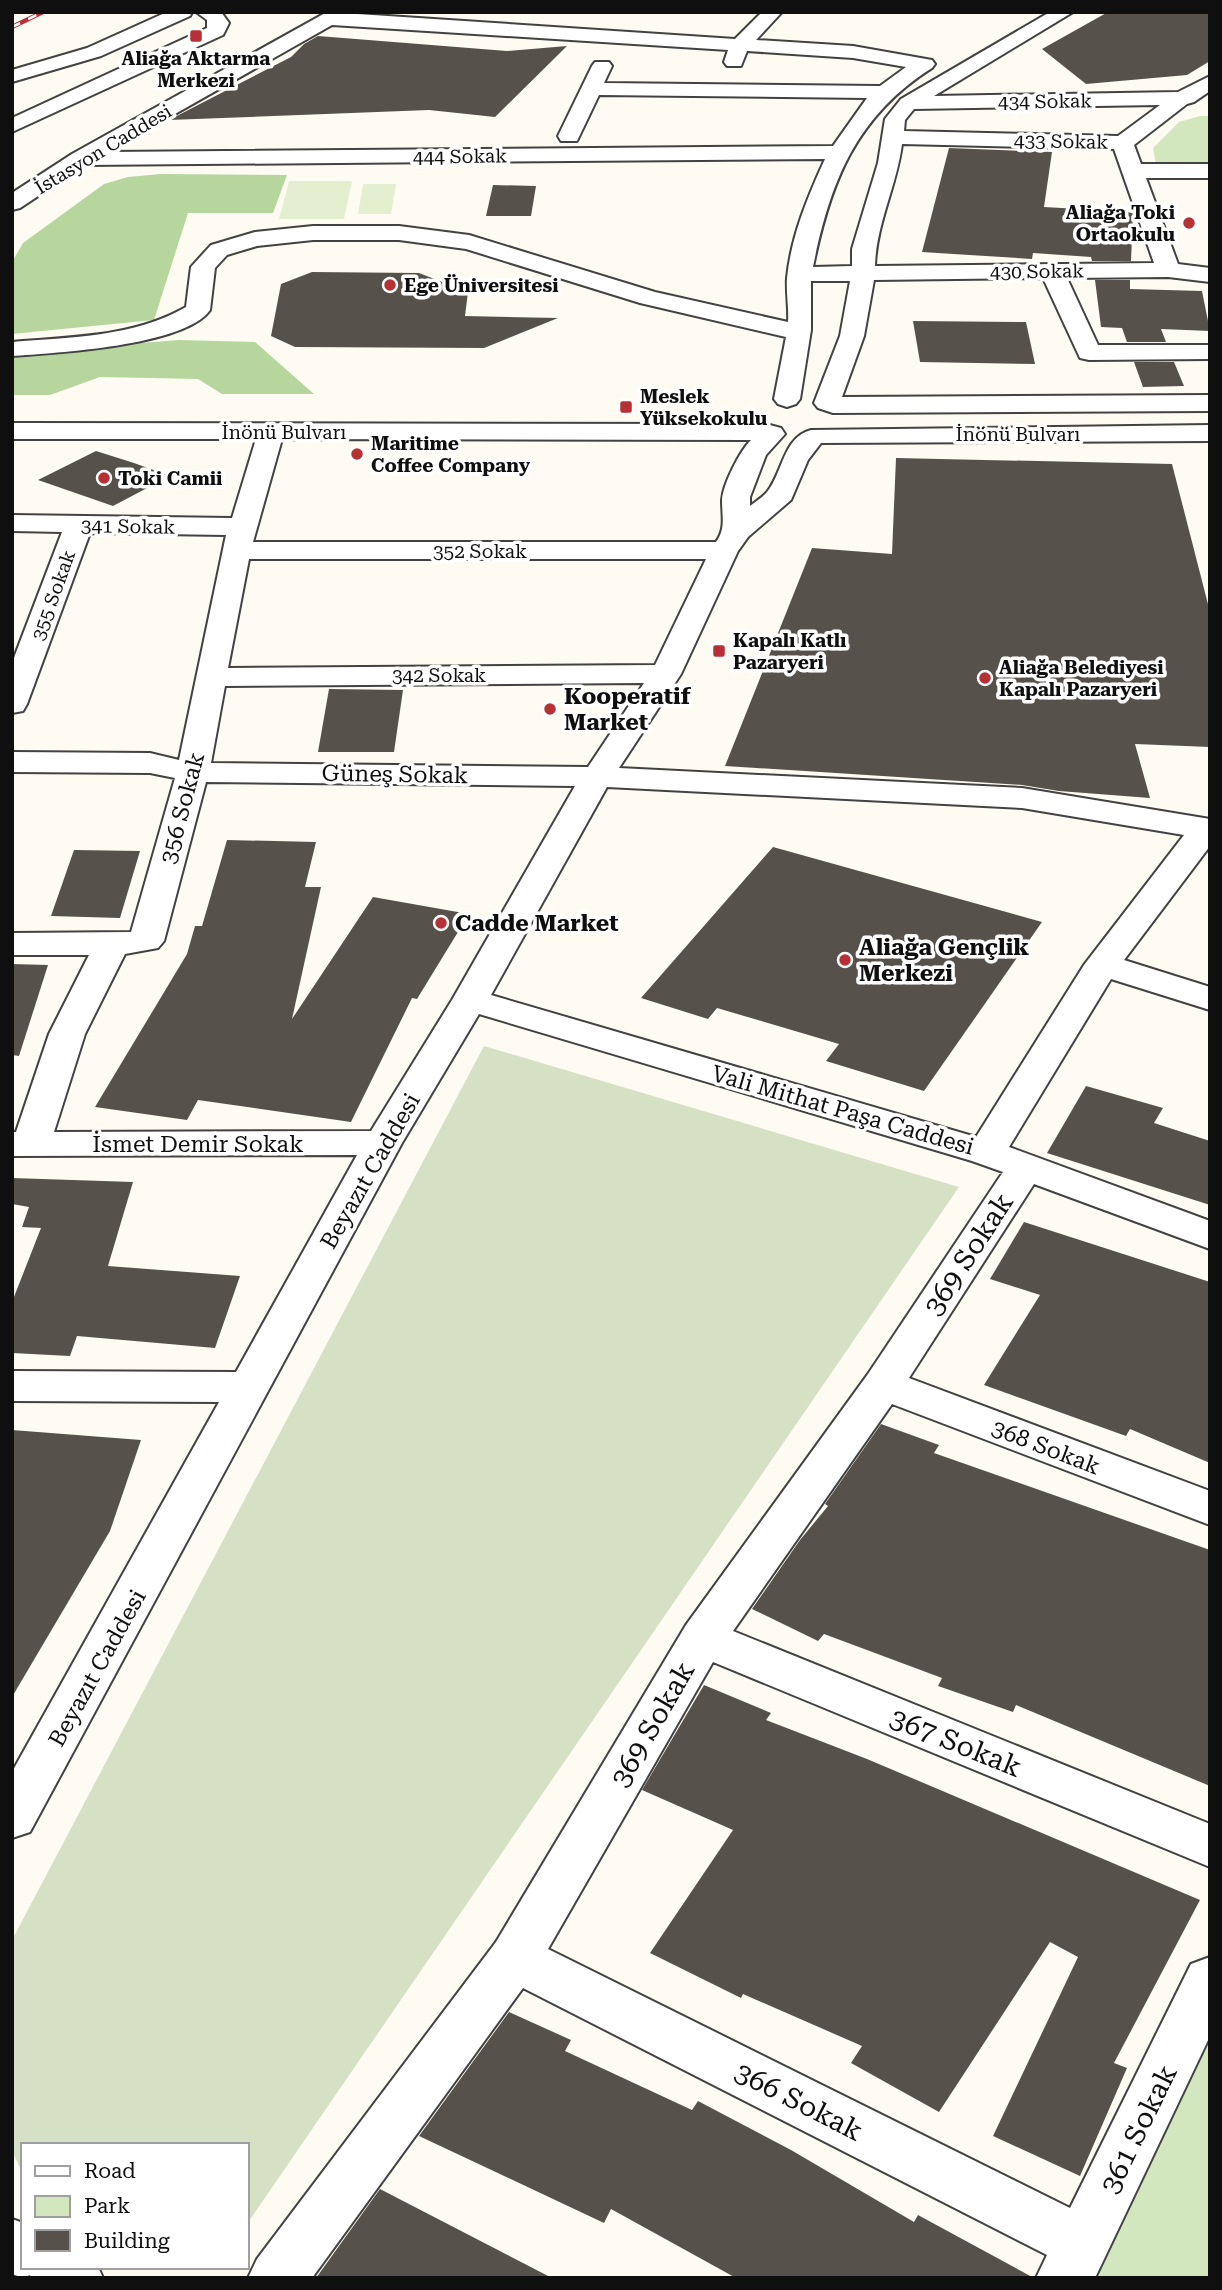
<svg xmlns="http://www.w3.org/2000/svg" width="1222" height="2290" font-family="'Roboto Serif',serif">
<style>
.green{fill:#d3e7be}
.forest{fill:#b7d69e}
.cemetery{fill:#d6e0c4}
.pitch{fill:#e3efcf}
.building{fill:#57514c}
.lines{fill:none;stroke-linecap:round;stroke-linejoin:round}
.minor-casing{stroke:#424242;stroke-width:4}
.minor{fill:#fff;fill-rule:evenodd}
.rail-casing{stroke:#b63136;stroke-width:4.5}
.rail{stroke:#fff;stroke-width:2.5;stroke-dasharray:9;stroke-linecap:butt}
.poi-dot{fill:#b63136;stroke:#fff;stroke-width:2.5}
.labels{text-anchor:middle;stroke-width:7;stroke-linejoin:round;paint-order:stroke}
.far-poi-label{font-size:19px;font-weight:bold;fill:#0f0f0f;stroke:#fff;text-anchor:start}
.far-street-label{font-size:19px;fill:#0f0f0f;stroke:#fff}
.poi-label{font-size:23px;font-weight:bold;fill:#0f0f0f;stroke:#fff;text-anchor:start}
.street-label{font-size:23px;fill:#0f0f0f;stroke:#fff}
.near-street-label{font-size:28px;fill:#0f0f0f;stroke:#fff}
</style>
<rect width="100%" height="100%" fill="#fefcf2"/>
<!-- green -->
<g class="green">
<polygon points="1200,116 1210,116 1210,166 1156,166 1153,148 1179,122"/>
<polygon points="1210,2041 1210,2278 1092,2278"/>
</g>
<!-- forest -->
<g class="forest">
<polygon points="160,174 287,175 273,213 188,213 154,320 12,334 12,262 23,243 104,184 128,177"/>
<polygon points="179,340 255,342 314,394 222,394 198,379 100,377 50,395 12,395 12,353"/>
</g>
<!-- cemetery -->
<polygon class="cemetery" points="484,1046 959,1187 247,2224 247,2145 23,2145 23,2174 12,2151 12,1940"/>
<!-- pitch -->
<g class="pitch">
<polygon points="289,181 352,181 344,219 279,219"/>
<polygon points="363,184 396,184 391,214 358,214"/>
</g>
<!-- building -->
<g class="building">
<polygon points="1108,12 1210,12 1210,61 1187,75 1086,84 1042,49"/>
<polygon points="318,36 507,51 567,46 495,117 429,110 169,120 291,57 304,44"/>
<polygon points="949,148 1052,152 1044,207 1133,212 1131,261 1092,261 1091,257 1033,253 1032,259 922,252"/>
<polygon points="493,185 536,186 531,216 486,216"/>
<polygon points="312,272 419,273 468,292 465,316 558,318 484,348 295,347 271,336 281,284"/>
<polygon points="1095,280 1130,280 1130,289 1202,291 1210,331 1161,329 1166,342 1127,342 1122,328 1101,327"/>
<polygon points="913,321 1026,322 1035,364 920,362"/>
<polygon points="1134,362 1174,362 1184,386 1143,387"/>
<polygon points="96,451 134,463 170,476 113,506 38,480"/>
<polygon points="896,458 1172,464 1210,612 1210,747 1135,744 1150,798 1059,791 1022,785 725,766 812,548 892,554"/>
<polygon points="329,689 403,690 394,752 318,752"/>
<polygon points="227,840 316,842 305,887 321,887 292,1019 373,897 469,914 417,999 412,998 351,1122 198,1100 187,1120 95,1107 187,954 195,926 202,926"/>
<polygon points="773,847 1042,922 924,1091 826,1061 839,1044 717,1008 708,1019 641,998"/>
<polygon points="74,850 140,851 120,918 51,916"/>
<polygon points="12,964 48,965 19,1056 12,1055"/>
<polygon points="1086,1086 1163,1108 1154,1123 1210,1141 1210,1205 1047,1153"/>
<polygon points="12,1178 133,1182 108,1266 240,1276 215,1348 77,1336 70,1356 12,1353 12,1302 41,1228 22,1227 29,1207 12,1204"/>
<polygon points="1024,1222 1210,1282 1210,1463 1130,1429 1126,1436 984,1385 1040,1295 990,1279"/>
<polygon points="881,1424 939,1445 934,1453 1210,1550 1210,1786 1016,1705 1013,1712 938,1686 942,1678 824,1634 818,1641 752,1609 800,1540 828,1506 825,1504"/>
<polygon points="12,1430 141,1440 110,1531 12,1697"/>
<polygon points="704,1685 771,1713 766,1720 867,1759 1200,1900 1114,2063 1127,2068 1080,2176 993,2136 1078,1957 1050,1942 939,2112 851,2063 862,2046 743,1994 741,1998 650,1953 733,1830 642,1790"/>
<polygon points="509,2012 571,2040 565,2051 692,2110 698,2101 791,2150 914,2222 918,2215 1034,2278 736,2278 611,2209 604,2223 419,2136"/>
<polygon points="380,2189 552,2278 316,2278"/>
</g>
<g class="lines">
<defs>
<g id="minor">
<polygon points="167,12 192,12 190,16 101,56 12,82 12,70 87,48"/>
<polygon points="196,12 221,12 229,23 223,35 12,132 12,118 207,28 207,20"/>
<path d="M327,12l408,27 27,-27h20l-26,28 97,6 79,14 3,4 -3,4c-76,48 -102,114 -119,199l39,-1v-17l26,-86 7,-44 16,-20 149,-87h23l-139,84 244,-4 32,-16v15l-16,11 -7,2 -53,41 7,19h69v14h-64l32,86 32,4v14l-42,-5 -101,1 31,67h112v14l-121,1 -9,-2 -37,-80 -169,2 -10,56 -22,61 368,-2v16l-377,2 -15,-5 -4,-5 26,-67 10,-55h-39v49l-11,69 -4,5 -9,3 -9,-3 -4,-5 12,-62 -146,-34 -174,-54 -67,-9h-86l-56,6 -30,9 -12,13 -5,42c-25,36 -155,43 -198,46v-14c59,-5 122,-5 174,-35l5,-40 20,-22 44,-13 58,-6h86l70,9 186,57 133,30c1,-14 -2,-29 -1,-44 4,-41 21,-82 38,-119l-740,6 -65,43 -8,2v-17l60,-39zM332,25l396,25 -4,12 3,4h14l6,-15 106,7 53,9 -26,19 -276,-3 8,-17 -3,-4h-14l-3,4 -34,70 3,5h16l22,-46 268,3 -34,48 -725,6zM1160,105l-42,31 -214,-5 1,-11 9,-11zM902,144l212,5 40,114 -279,3c1,-42 22,-81 27,-122z"/>
<path d="M12,423l754,1 15,4 4,6 -19,21 -16,42v9c6,-5 13,-9 17,-14 16,-19 16,-55 44,-62l399,-5v16l-389,2 -13,17 -17,40 -43,37 -10,14 -57,123 -62,94 403,20 188,31v27l-86,114 86,27v23l-99,-31 -102,168 201,74v28l-176,-65 -125,194 301,113v34l-318,-121 -159,227 477,193v43l-497,-205 -165,287 522,259 121,-244 19,-7v79l-115,242h-59l11,-23 -524,-267 -211,290h-64l9,-19 239,-317 190,-317 182,-251 135,-202 -31,-11 -493,-147 -77,129 -372,689 -18,6v-66l207,-370 -207,-1v-30l224,1 121,-217 -345,1v-24h4l33,-98 40,-79h-77v-22l119,-1 44,-154 -25,-5 -138,-1v-20l138,1 29,7 47,-225 -136,-2 -63,171 -4,7 -11,2v-50l50,-131 -50,-1v-16l220,3 24,-79h-244zM282,439l469,1c-11,11 -28,44 -29,60 0,17 4,28 -6,42h-463zM249,559h457l-51,106 -427,3zM644,683l-56,84 -377,-4 14,-77zM206,782l369,4 -123,214 -81,131 -317,1 31,-98 40,-80 33,-6 6,-7zM607,787l415,21 162,27 -100,130 -108,172 -485,-142z"/>
<polygon points="12,2219 23,2223 23,2267 98,2267 103,2278 31,2278 30,2275 23,2278 12,2274"/>
</g>
</defs>
<!-- minor casing -->
<use href="#minor" class="minor-casing"/>
<!-- minor -->
<use href="#minor" class="minor"/>
<defs>
<polyline id="rail" points="12,27 43,12"/>
</defs>
<!-- rail casing -->
<use href="#rail" class="rail-casing"/>
<!-- rail -->
<use href="#rail" class="rail"/>
</g>
<!-- markers -->
<g class="poi-dot">
<rect x="189" y="29" width="14" height="14" rx="3.5"/>
<circle cx="1189" cy="223" r="7"/>
<circle cx="390" cy="285" r="7"/>
<rect x="619" y="400" width="14" height="14" rx="3.5"/>
<circle cx="357" cy="454" r="7"/>
<circle cx="104" cy="478" r="7"/>
<rect x="712" y="644" width="14" height="14" rx="3.5"/>
<circle cx="985" cy="678" r="7"/>
<circle cx="550" cy="709" r="7"/>
<circle cx="441" cy="923" r="7"/>
<circle cx="845" cy="960" r="7"/>
</g>
<g class="labels">
<!-- far-poi labels -->
<g class="far-poi-label">
<text x="196" y="65" text-anchor="middle">Aliağa Aktarma<tspan x="196" dy="22">Merkezi</tspan></text>
<text x="1175" y="219" text-anchor="end">Aliağa Toki<tspan x="1175" dy="22">Ortaokulu</tspan></text>
<text x="404" y="292">Ege Üniversitesi</text>
<text x="640" y="403">Meslek<tspan x="640" dy="22">Yüksekokulu</tspan></text>
<text x="371" y="450">Maritime<tspan x="371" dy="22">Coffee Company</tspan></text>
<text x="118" y="485">Toki Camii</text>
<text x="733" y="647">Kapalı Katlı<tspan x="733" dy="22">Pazaryeri</tspan></text>
<text x="999" y="674">Aliağa Belediyesi<tspan x="999" dy="22">Kapalı Pazaryeri</tspan></text>
</g>
<!-- far-street labels -->
<g class="far-street-label">
<text transform="translate(1045 101) rotate(-1)" y="7">434 Sokak</text>
<text transform="translate(1061 141) rotate(1)" y="7">433 Sokak</text>
<text transform="translate(103 149) rotate(-31)" y="7">İstasyon Caddesi</text>
<text transform="translate(460 156) rotate(-1)" y="7">444 Sokak</text>
<text transform="translate(1037 271) rotate(-1)" y="7">430 Sokak</text>
<text x="284" y="439">İnönü Bulvarı</text>
<text x="1018" y="441">İnönü Bulvarı</text>
<text transform="translate(128 526) rotate(1)" y="7">341 Sokak</text>
<text x="480" y="558">352 Sokak</text>
<text transform="translate(53 595) rotate(-70)" y="7">355 Sokak</text>
<text x="439" y="682">342 Sokak</text>
</g>
<!-- poi labels -->
<g class="poi-label">
<text x="564" y="704">Kooperatif<tspan x="564" dy="26">Market</tspan></text>
<text x="455" y="931">Cadde Market</text>
<text x="859" y="955">Aliağa Gençlik<tspan x="859" dy="26">Merkezi</tspan></text>
</g>
<!-- street labels -->
<g class="street-label">
<text transform="translate(395 774) rotate(1)" y="8">Güneş Sokak</text>
<text transform="translate(182 808) rotate(-75)" y="8">356 Sokak</text>
<text transform="translate(843 1110) rotate(16)" y="8">Vali Mithat Paşa Caddesi</text>
<text x="198" y="1152">İsmet Demir Sokak</text>
<text transform="translate(370 1171) rotate(-60)" y="8">Beyazıt Caddesi</text>
<text transform="translate(1046 1447) rotate(21)" y="8">368 Sokak</text>
<text transform="translate(97 1668) rotate(-61)" y="8">Beyazıt Caddesi</text>
</g>
<!-- near-street labels -->
<g class="near-street-label">
<text transform="translate(968 1254) rotate(-57)" y="10">369 Sokak</text>
<text transform="translate(652 1724) rotate(-60)" y="10">369 Sokak</text>
<text transform="translate(956 1742) rotate(22)" y="10">367 Sokak</text>
<text transform="translate(799 2101) rotate(27)" y="10">366 Sokak</text>
<text transform="translate(1138 2129) rotate(-64)" y="10">361 Sokak</text>
</g>
</g>
<!-- border -->
<rect width="1222" height="2290" fill="none" stroke="#0f0f0f" stroke-width="28"/>
<!-- legend -->
<rect x="21" y="2143" width="228" height="126" fill="#ffffff" stroke="#9f9f9f" stroke-width="2"/>
<rect x="35" y="2166" width="35" height="10" fill="#ffffff" stroke="#9f9f9f" stroke-width="2"/>
<text x="84" y="2178" font-size="21" fill="#0f0f0f">Road</text>
<rect x="35" y="2196" width="35" height="21" fill="#d3e7be" stroke="#9f9f9f" stroke-width="2"/>
<text x="84" y="2213" font-size="21" fill="#0f0f0f">Park</text>
<rect x="35" y="2230" width="35" height="21" fill="#57514c" stroke="#9f9f9f" stroke-width="2"/>
<text x="84" y="2248" font-size="21" fill="#0f0f0f">Building</text>
</svg>
